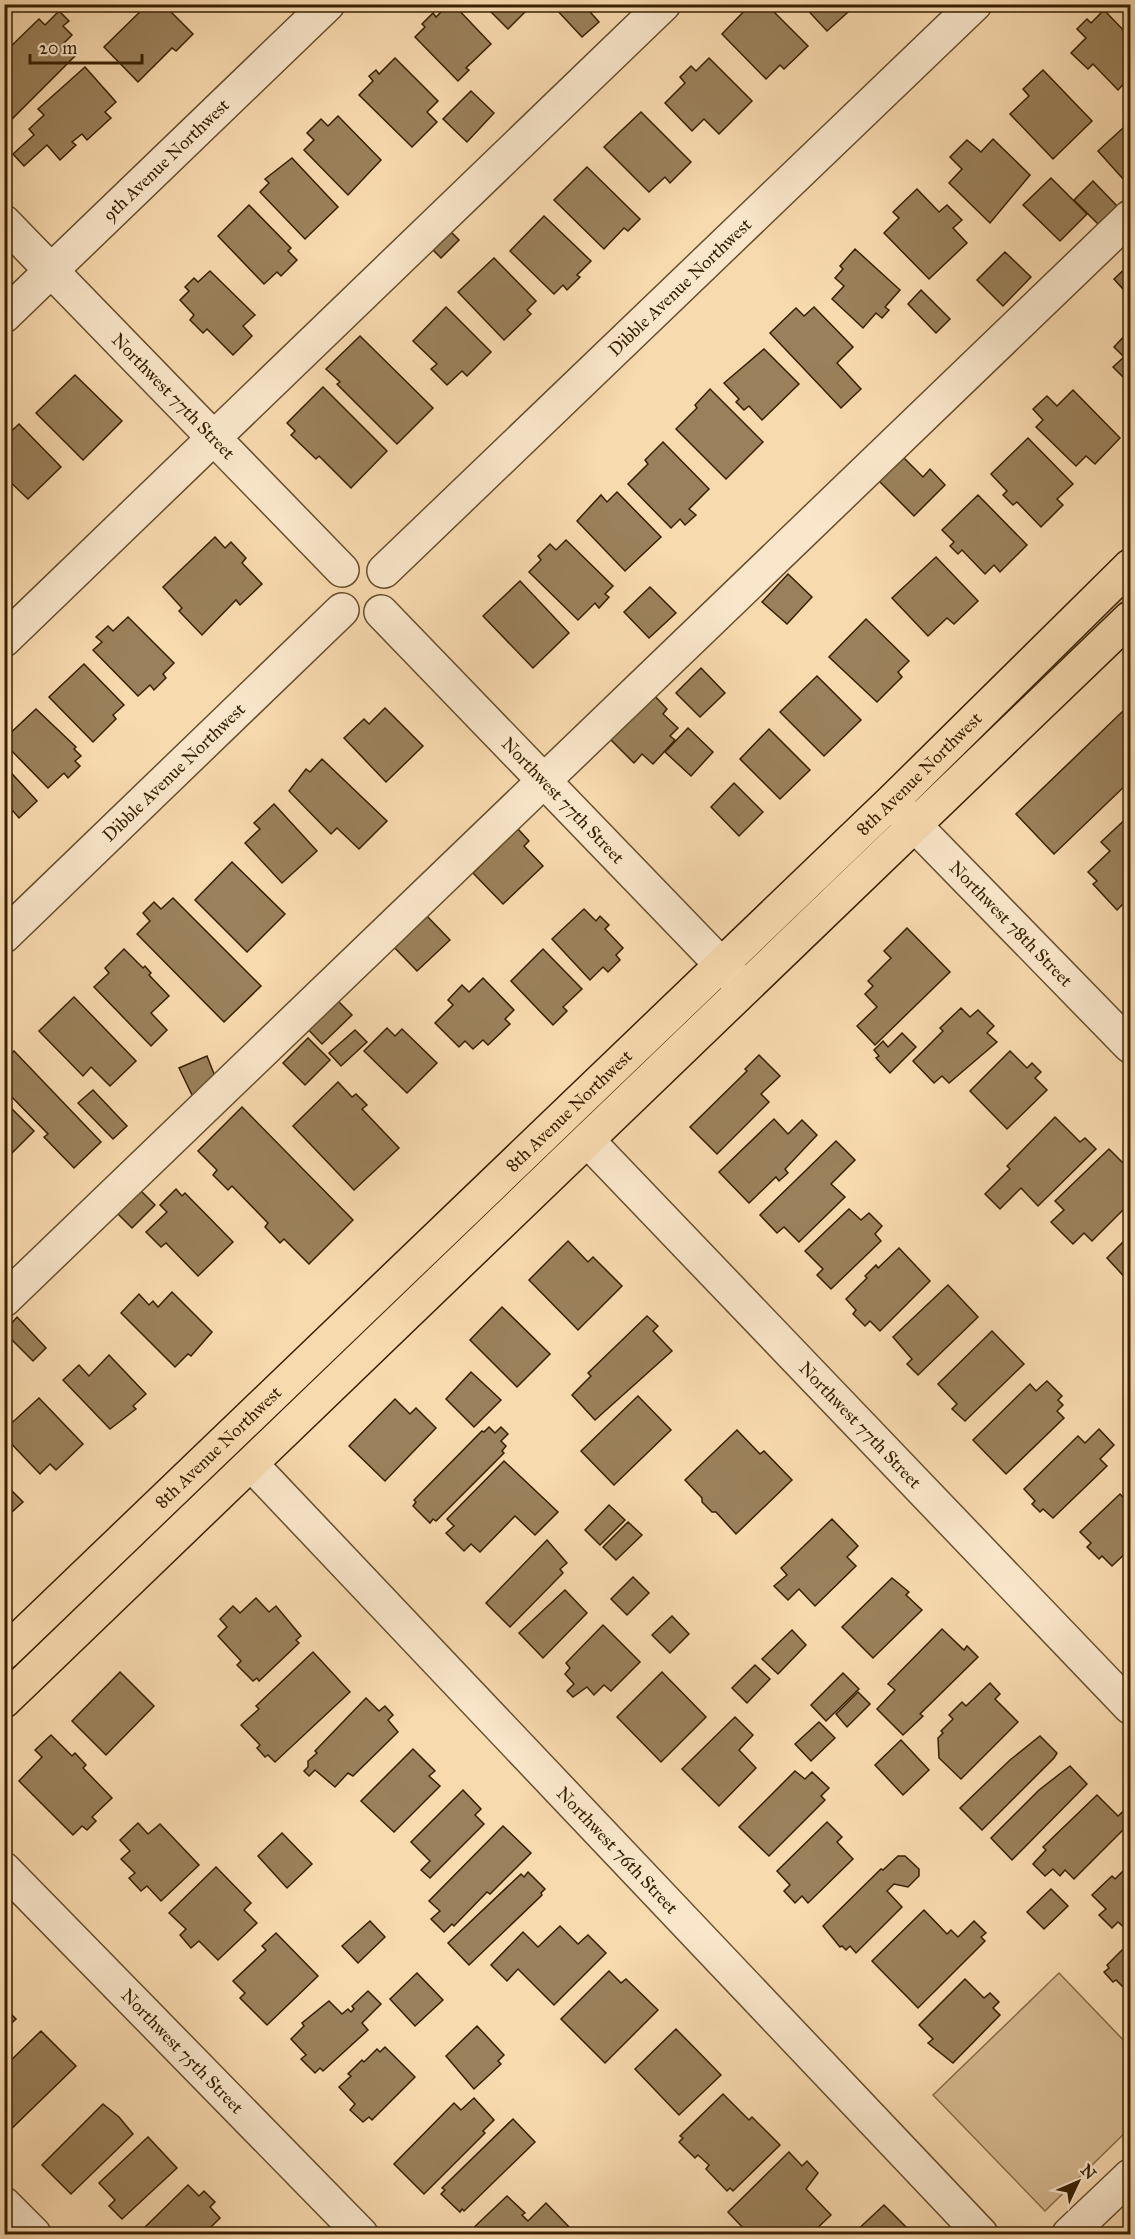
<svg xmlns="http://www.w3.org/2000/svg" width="1135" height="2239" font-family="'IM FELL Great Primer',serif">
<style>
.green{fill:#d7ba91;stroke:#876d48;stroke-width:1.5}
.building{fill:#9b815b;stroke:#372000;stroke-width:1.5}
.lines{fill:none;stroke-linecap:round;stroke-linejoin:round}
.minor-casing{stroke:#674e2c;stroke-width:36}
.major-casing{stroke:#372000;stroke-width:36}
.minor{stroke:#fae7cb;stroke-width:33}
.major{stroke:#f8daaf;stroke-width:33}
.labels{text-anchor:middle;stroke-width:4.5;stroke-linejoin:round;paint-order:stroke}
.street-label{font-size:18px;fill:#372000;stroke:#fae7cb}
</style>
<rect width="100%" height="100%" fill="#f8daaf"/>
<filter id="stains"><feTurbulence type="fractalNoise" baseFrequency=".00333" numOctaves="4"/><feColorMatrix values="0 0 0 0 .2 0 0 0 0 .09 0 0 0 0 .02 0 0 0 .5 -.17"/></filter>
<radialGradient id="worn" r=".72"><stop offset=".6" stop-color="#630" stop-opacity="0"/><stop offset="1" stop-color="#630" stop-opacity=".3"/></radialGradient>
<!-- green -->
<g class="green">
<polygon points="1130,580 1130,596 973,748 966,740"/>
<polygon points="1059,1973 1130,2047 1130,2128 1045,2211 933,2095"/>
</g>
<!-- building -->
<g class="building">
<polygon points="148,4 163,4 193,34 176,51 172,48 138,82 104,47"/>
<polygon points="449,4 453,4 491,44 466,68 469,70 458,81 415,37 425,27 422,24 433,13 436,17"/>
<polygon points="483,4 533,4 508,29"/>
<polygon points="559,4 583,4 599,22 582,37 555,8"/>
<polygon points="751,4 766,4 808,46 784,69 780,65 766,79 722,34"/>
<polygon points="802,4 857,4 827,31"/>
<polygon points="1104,10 1130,37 1130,77 1118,90 1093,64 1088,69 1071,53 1086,38 1077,29 1087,19 1091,23"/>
<polygon points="59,11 69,21 63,26 72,35 64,43 76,55 7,124 4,122 4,53 39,19 45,25"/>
<polygon points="395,58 438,101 427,112 437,122 412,147 359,95 373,81 369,76 376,70 379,74"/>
<polygon points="709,58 752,101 719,134 704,119 692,131 665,103 685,83 680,77 691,66 696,71"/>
<polygon points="85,67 116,102 105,112 111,118 87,140 82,134 72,142 76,145 60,160 47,145 24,166 13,154 34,135 29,129 44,115 38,109"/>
<polygon points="1043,70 1092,121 1053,159 1010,114 1029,96 1023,89"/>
<polygon points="471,91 494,113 467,142 443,119"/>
<polygon points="641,112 691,162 670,183 665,177 649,192 604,147"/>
<polygon points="338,116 381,160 348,195 304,150 314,140 307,133 321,119 328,126"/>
<polygon points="1124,127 1130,135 1130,175 1124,180 1098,151"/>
<polygon points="993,139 1030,175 990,223 949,183 962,169 950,157 967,140 981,152"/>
<polygon points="292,158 338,207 305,239 260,192 269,183 265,179"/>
<polygon points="587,167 640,219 628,231 624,228 604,249 554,200"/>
<polygon points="1051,178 1087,214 1060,241 1023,205"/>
<polygon points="1093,181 1119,208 1100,226 1074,200"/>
<polygon points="917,189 939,212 947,205 962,220 953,228 967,243 929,279 884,233 899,218 893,212"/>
<polygon points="249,205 291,248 288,251 297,260 281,276 277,272 264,284 218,236"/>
<polygon points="544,216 591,261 577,275 580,277 567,290 563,285 554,294 510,251"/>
<polygon points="444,225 459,240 441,258 426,243"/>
<polygon points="855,249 900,290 885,307 889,310 882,318 876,313 863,328 832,299 844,286 835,278 843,269 840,266"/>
<polygon points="1005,252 1031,277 1003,306 977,280"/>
<polygon points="494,258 536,301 527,310 531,314 504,340 458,292"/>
<polygon points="1130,264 1130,297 1114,279"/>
<polygon points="210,271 255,315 243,326 252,336 233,355 207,329 203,333 190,320 194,315 180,300 189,291 185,287 194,278 198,282"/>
<polygon points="921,290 950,319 936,333 908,304"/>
<polygon points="446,307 491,352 467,376 462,371 447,385 431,369 437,364 413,341"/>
<polygon points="814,307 853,347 837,363 861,389 841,408 770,333 796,308 804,316"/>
<polygon points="1130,330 1130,384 1113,367 1124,357 1114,347"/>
<polygon points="360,336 433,408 397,444 337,384 340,382 326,369"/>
<polygon points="764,349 799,384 762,420 749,406 744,410 736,402 739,399 724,383"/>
<polygon points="75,375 122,421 83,460 36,413"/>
<polygon points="323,387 387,451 351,488 319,456 316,459 291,435 295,431 287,423"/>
<polygon points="710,389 763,442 726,479 676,429 697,408 695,405"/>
<polygon points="1073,390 1120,438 1095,464 1086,456 1076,466 1036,427 1043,420 1033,409 1047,396 1057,406"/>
<polygon points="19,424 61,467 28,499 4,476 4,438"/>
<polygon points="1028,438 1073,484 1057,499 1063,505 1041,527 1017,502 1013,505 1003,495 1007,491 991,474"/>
<polygon points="663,442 709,489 689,509 696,515 685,525 680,519 671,528 628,484 648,464 645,460"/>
<polygon points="903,457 923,477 930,469 945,485 914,516 879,481"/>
<polygon points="617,492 661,537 625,571 577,521 601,495 607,502"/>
<polygon points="978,495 1027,545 1000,572 994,565 985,574 962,550 958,554 950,546 954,542 942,530"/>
<polygon points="215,537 225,548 231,542 246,558 242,563 262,584 240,605 236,600 202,635 179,611 182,608 163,587"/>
<polygon points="566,540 613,586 605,594 609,597 599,608 595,603 578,620 529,572 541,560 538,556 550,544 556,550"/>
<polygon points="936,557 978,601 954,624 947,618 928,636 892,598"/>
<polygon points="788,574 812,597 787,624 762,602"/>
<polygon points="520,581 569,633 533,668 483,616"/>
<polygon points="650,587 676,613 649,638 624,612"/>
<polygon points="128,617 174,663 163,674 166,678 154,690 150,685 138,696 93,650 102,642 96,637 108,626 113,631"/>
<polygon points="866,619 909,661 898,672 902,677 877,702 829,657"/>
<polygon points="84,664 124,705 113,715 116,719 93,742 49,697"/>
<polygon points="701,668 725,693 700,717 676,693"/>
<polygon points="817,676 861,720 824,756 780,712"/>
<polygon points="653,694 667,709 663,714 678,728 670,736 675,740 653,764 642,754 634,763 607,736"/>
<polygon points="385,708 423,746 386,782 344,738 364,719 369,724"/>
<polygon points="36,709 76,747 74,749 81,756 75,761 80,766 68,778 64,773 48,788 4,743 4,739"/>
<polygon points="1123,711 1130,719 1130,781 1054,854 1016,814"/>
<polygon points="688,728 713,752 691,776 665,752"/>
<polygon points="769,729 810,770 780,799 740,759"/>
<polygon points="322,759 387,821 359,849 337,828 331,834 289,791 306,769 310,772"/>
<polygon points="4,765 37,801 19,818 13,811 4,819"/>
<polygon points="734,783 763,812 739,836 711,807"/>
<polygon points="274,804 317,851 282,883 245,843 260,829 254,823"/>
<polygon points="1130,815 1130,897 1117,910 1093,884 1097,881 1088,872 1110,851 1101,842"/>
<polygon points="518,829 529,841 524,846 543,866 503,904 473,873"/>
<polygon points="232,862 285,914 247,952 195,900"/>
<polygon points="173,898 261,986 224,1022 137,934 150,921 143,913 154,902 161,909"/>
<polygon points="584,909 596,921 600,916 609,925 605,929 623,948 616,955 620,960 608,972 603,967 590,980 552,939"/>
<polygon points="424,913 450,940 417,971 391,944"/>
<polygon points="907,928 950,972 875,1045 857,1026 877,1007 865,994 873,986 868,981 891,958 884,951"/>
<polygon points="124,949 143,968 145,966 151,973 149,975 169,996 151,1013 167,1030 151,1046 94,987 109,973 105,968"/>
<polygon points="543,949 582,989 563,1007 567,1011 553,1025 511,981"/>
<polygon points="483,978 514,1010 505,1019 510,1024 488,1045 483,1040 473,1049 465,1041 459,1047 435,1023 453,1005 448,1000 462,985 469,992"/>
<polygon points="332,995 352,1015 322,1044 303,1024"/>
<polygon points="74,997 136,1061 110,1086 91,1067 83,1076 39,1031"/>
<polygon points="961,1008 970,1017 978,1010 994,1026 987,1033 997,1042 949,1083 942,1076 934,1083 913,1061 943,1031 940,1028"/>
<polygon points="387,1028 395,1036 402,1029 437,1063 407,1093 364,1051"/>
<polygon points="355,1030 367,1042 341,1066 329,1053"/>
<polygon points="902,1033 916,1047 890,1073 876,1058 879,1056 874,1050 883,1041 888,1047"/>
<polygon points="308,1038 330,1060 305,1085 283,1063"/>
<polygon points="14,1051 101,1142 74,1168 44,1137 48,1134 4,1089 4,1060"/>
<polygon points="1010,1051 1027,1068 1032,1063 1041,1072 1035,1078 1047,1090 1007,1129 970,1091"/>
<polygon points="759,1055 780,1076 761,1094 769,1102 717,1154 690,1127 747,1071 745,1069"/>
<polygon points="207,1056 216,1079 194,1099 179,1068"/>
<polygon points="338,1082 352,1097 356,1094 367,1105 362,1109 399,1148 354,1190 293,1126"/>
<polygon points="93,1090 127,1126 113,1139 78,1103"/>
<polygon points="4,1101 34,1131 4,1161"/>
<polygon points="242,1107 353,1220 309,1264 284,1239 280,1243 265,1227 268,1223 232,1186 228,1190 213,1175 217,1170 198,1151"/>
<polygon points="1055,1117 1080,1142 1085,1138 1096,1149 1038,1206 1021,1188 1000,1209 985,1194 1010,1169 1007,1166"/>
<polygon points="774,1119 788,1134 802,1120 817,1135 785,1169 788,1173 779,1181 776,1177 749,1203 719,1172"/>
<polygon points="836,1141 855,1160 831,1184 845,1197 799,1242 784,1227 777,1233 760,1215"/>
<polygon points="1109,1149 1124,1164 1128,1160 1130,1163 1130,1203 1092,1241 1084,1233 1073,1244 1051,1222 1064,1210 1055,1201"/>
<polygon points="137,1187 155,1205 132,1228 114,1210"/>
<polygon points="176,1189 182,1196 185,1193 233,1242 198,1276 166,1243 161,1247 146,1232 167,1212 160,1205"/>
<polygon points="849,1209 861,1220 869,1213 882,1226 875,1234 881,1241 831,1289 817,1275 823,1269 805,1251"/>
<polygon points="1130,1235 1130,1283 1107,1258"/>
<polygon points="568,1241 588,1262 593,1257 622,1286 578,1330 529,1280"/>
<polygon points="899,1248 930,1281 880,1331 870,1321 865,1326 853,1314 856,1310 846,1299 867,1278 865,1276 876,1265 878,1268"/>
<polygon points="948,1285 978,1317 918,1375 907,1364 912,1359 893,1337"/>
<polygon points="172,1292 212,1332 191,1356 188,1354 175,1367 121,1313 139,1294 149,1305 153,1301 158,1307"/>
<polygon points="502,1307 550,1354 517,1387 470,1340"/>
<polygon points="647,1316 658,1326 653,1331 672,1351 595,1420 572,1395 591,1376 588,1373"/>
<polygon points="17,1317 46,1348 33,1361 4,1332"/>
<polygon points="992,1331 1024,1364 965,1421 952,1409 957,1404 938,1384"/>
<polygon points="109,1355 146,1394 133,1406 136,1409 110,1429 63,1380 79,1365 89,1376"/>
<polygon points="471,1372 501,1400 474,1427 446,1399"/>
<polygon points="1047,1381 1062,1396 1058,1400 1063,1405 1057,1411 1064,1418 1006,1474 973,1440 1030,1384 1036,1391"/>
<polygon points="638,1396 671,1430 614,1485 581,1451"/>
<polygon points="39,1398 83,1444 56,1470 50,1464 40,1474 4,1436 4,1430"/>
<polygon points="395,1399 410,1414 416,1408 436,1428 385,1481 349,1446"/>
<polygon points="489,1427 495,1433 501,1427 508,1434 501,1441 506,1446 502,1451 504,1453 436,1521 433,1519 430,1523 413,1506 416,1502 414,1500 482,1431 484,1432"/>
<polygon points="1099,1429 1114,1445 1100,1459 1107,1466 1053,1518 1043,1509 1040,1512 1032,1504 1035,1501 1024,1489 1078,1436 1085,1443"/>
<polygon points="737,1430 760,1454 764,1451 792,1480 736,1534 716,1512 712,1512 702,1502 702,1498 685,1480"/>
<polygon points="504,1461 558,1512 535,1535 515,1516 480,1552 471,1544 464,1551 446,1533 454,1526 447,1519"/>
<polygon points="4,1483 23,1502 4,1519"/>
<polygon points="1120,1494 1130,1505 1130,1549 1112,1566 1102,1556 1099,1559 1087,1547 1091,1543 1080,1532"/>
<polygon points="609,1505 625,1520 600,1545 585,1530"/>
<polygon points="832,1519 858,1546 847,1557 856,1566 815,1606 799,1589 788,1600 774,1586 787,1575 781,1568"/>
<polygon points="628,1522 642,1535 616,1560 603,1547"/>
<polygon points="547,1540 567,1563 560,1569 563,1573 510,1627 486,1603"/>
<polygon points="633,1577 649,1593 627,1615 611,1599"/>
<polygon points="892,1578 909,1592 906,1595 922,1610 873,1658 842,1627"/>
<polygon points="565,1590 587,1613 543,1658 519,1633"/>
<polygon points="256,1598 269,1612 276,1606 301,1636 296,1640 299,1643 259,1681 257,1678 253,1681 237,1665 241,1661 218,1636 227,1627 220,1619 233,1606 240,1613"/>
<polygon points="672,1616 689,1634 670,1653 652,1635"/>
<polygon points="603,1625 640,1662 611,1691 604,1685 594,1695 587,1687 573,1697 567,1691 574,1684 565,1674 570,1668 566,1663"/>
<polygon points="942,1629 964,1650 967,1646 978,1657 920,1714 923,1716 903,1735 877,1709 895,1690 888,1684"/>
<polygon points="792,1630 806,1645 778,1674 762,1659"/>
<polygon points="313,1652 350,1692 275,1762 268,1755 265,1757 257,1748 260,1745 241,1725 259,1709 256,1706"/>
<polygon points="755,1665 770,1679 747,1703 732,1688"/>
<polygon points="120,1672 154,1706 106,1755 72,1721"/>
<polygon points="662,1672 706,1717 661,1762 617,1717"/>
<polygon points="843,1673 859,1689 826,1721 811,1705"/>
<polygon points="990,1683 1000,1694 995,1699 1018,1722 961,1779 939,1758 938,1738 943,1733 941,1731 953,1719 949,1715 962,1702 966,1706"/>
<polygon points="858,1692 870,1704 847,1727 836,1714"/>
<polygon points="366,1698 379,1711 385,1706 393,1715 388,1720 398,1732 353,1776 348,1773 335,1787 315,1770 309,1776 304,1771 308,1767 308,1761 317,1753 315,1751"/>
<polygon points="735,1717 753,1735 739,1750 756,1768 719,1806 682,1769"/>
<polygon points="819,1722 835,1738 811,1761 795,1744"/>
<polygon points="51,1735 72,1756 75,1753 86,1765 83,1768 112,1798 92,1817 96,1821 87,1830 82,1826 73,1835 19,1781 42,1757 35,1750"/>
<polygon points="1040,1736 1057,1753 1054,1758 982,1830 960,1808 1010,1760"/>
<polygon points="901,1740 929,1770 903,1795 875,1765"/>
<polygon points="413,1749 435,1771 429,1776 440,1786 394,1832 361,1801"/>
<polygon points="1070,1766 1087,1784 1012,1860 991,1838 1039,1790"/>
<polygon points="795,1771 805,1779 812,1772 829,1788 821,1796 825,1800 769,1856 739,1827"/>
<polygon points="463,1790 481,1809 475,1815 484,1824 430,1878 421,1870 430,1861 411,1842"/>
<polygon points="1097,1795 1118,1816 1128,1807 1130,1810 1130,1823 1074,1879 1065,1870 1060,1876 1053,1869 1045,1876 1033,1864 1046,1850 1043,1847"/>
<polygon points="827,1822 842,1837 837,1842 853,1859 808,1903 802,1896 795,1903 784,1891 790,1885 777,1871"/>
<polygon points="138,1823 148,1834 160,1824 199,1865 161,1901 147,1886 141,1891 129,1878 135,1873 121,1859 130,1851 120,1840"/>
<polygon points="503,1826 531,1853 490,1894 487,1892 454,1926 452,1924 444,1932 431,1919 440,1911 429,1901"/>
<polygon points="282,1833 312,1864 287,1888 258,1856"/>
<polygon points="898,1856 905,1856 919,1869 919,1876 908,1887 894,1884 887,1891 902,1907 856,1953 850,1946 846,1950 842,1946 840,1947 823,1926 881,1869 883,1870"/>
<polygon points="1130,1864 1130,1933 1118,1922 1112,1928 1099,1915 1106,1909 1092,1895 1112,1876 1115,1879"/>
<polygon points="216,1867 251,1903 244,1910 257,1923 218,1960 199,1941 191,1948 180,1935 186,1929 169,1913"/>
<polygon points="528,1872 545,1889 541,1893 542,1895 469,1965 448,1943 521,1874 524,1877"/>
<polygon points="1051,1889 1068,1906 1044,1929 1027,1912"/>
<polygon points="924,1910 947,1934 951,1930 958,1937 974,1921 986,1933 981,1937 985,1941 918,2008 872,1961"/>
<polygon points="370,1921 385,1937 358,1963 342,1946"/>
<polygon points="560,1926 578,1944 588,1935 606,1953 554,2005 518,1969 507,1981 491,1965 523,1932 538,1947"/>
<polygon points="276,1933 318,1976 267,2025 240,1998 245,1993 233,1981 266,1950 262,1946"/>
<polygon points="1130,1942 1130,1989 1129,1987 1126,1990 1116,1980 1113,1982 1104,1972 1109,1968 1107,1965"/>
<polygon points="609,1971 621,1983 626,1979 658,2010 605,2063 561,2019"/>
<polygon points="417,1973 443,2000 415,2026 390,1999"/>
<polygon points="965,1979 984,1998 990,1993 999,2002 993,2008 1000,2015 953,2063 928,2043 933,2039 919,2025"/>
<polygon points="368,1991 381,2004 362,2023 368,2030 323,2071 320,2068 315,2073 301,2059 306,2055 291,2039 304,2026 302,2023 329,2001 342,2014 348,2009 351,2012 354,2009 352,2006"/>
<polygon points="4,2007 16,2019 4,2030"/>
<polygon points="477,2026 504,2055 498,2061 501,2064 474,2089 446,2056"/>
<polygon points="676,2029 721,2075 679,2115 635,2069"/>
<polygon points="41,2031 76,2066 4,2136 4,2067"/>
<polygon points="385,2047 415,2077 372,2120 369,2117 363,2122 350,2110 355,2104 339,2087 351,2076 348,2074 362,2060 364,2062 377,2049 380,2052"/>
<polygon points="723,2094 749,2120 752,2117 780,2145 733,2191 730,2188 727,2191 706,2169 709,2165 698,2155 695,2158 679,2142 683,2138 680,2136"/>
<polygon points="474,2098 494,2120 483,2131 485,2133 424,2194 394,2164 454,2103 461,2110"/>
<polygon points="103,2104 119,2117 133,2134 71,2194 42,2165"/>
<polygon points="513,2119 535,2142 464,2211 462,2209 460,2212 441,2194 445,2190 442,2188"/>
<polygon points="148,2137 177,2168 122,2219 109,2206 115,2200 99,2183"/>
<polygon points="789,2152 802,2166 807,2161 818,2173 806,2189 831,2215 811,2234 736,2234 743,2228 728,2212"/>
<polygon points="188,2185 199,2196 204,2191 215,2202 210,2207 220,2218 204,2234 146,2234 142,2230"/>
<polygon points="507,2196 525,2213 522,2215 528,2221 546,2203 570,2228 563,2234 467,2234"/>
<polygon points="884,2205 913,2234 853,2234"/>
</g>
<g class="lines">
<defs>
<g id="minor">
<path id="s1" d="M4,222l338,348"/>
<path id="s2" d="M4,316l324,-312"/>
<path id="s3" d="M384,571l591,-567"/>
<path id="s4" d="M381,612l359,372"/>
<polyline points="4,640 664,4"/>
<path id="s5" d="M895,805l235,241"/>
<path id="s6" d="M4,936l338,-326"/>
<path id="s7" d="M589,1142l541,565"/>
<polyline points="4,1300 1130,217"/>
<path id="s8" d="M252,1465l729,769"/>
<path id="s9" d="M4,1869l357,365"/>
<polyline points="4,2204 34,2234"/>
<polyline points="1069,2234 1130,2176"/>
</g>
<g id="major">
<path id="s10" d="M4,1653l888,-852 238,-235"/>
<polyline points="4,1701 1130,618"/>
</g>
</defs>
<!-- minor casing -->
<use href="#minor" class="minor-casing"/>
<!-- major casing -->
<use href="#major" class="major-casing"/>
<!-- minor -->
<use href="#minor" class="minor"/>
<!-- major -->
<use href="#major" class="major"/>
</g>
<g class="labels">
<!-- street labels -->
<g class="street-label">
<text dy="6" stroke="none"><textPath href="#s2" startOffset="225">9th Avenue Northwest</textPath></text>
<text dy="6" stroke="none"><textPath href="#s3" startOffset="410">Dibble Avenue Northwest</textPath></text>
<text dy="6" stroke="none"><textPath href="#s1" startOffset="243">Northwest 77th Street</textPath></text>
<text dy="6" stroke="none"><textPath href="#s6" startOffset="236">Dibble Avenue Northwest</textPath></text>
<text dy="6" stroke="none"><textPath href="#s10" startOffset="1269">8th Avenue Northwest</textPath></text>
<text dy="6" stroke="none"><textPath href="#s4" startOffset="262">Northwest 77th Street</textPath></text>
<text dy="6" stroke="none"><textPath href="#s5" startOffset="166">Northwest 78th Street</textPath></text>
<text dy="6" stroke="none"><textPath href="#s10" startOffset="783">8th Avenue Northwest</textPath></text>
<text dy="6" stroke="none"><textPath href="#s7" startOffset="392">Northwest 77th Street</textPath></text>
<text dy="6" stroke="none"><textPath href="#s10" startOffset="297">8th Avenue Northwest</textPath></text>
<text dy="6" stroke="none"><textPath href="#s8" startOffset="531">Northwest 76th Street</textPath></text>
<text dy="6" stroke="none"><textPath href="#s9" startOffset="255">Northwest 75th Street</textPath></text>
</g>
</g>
<!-- margin -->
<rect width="1135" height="2239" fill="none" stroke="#f8daaf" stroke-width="24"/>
<rect x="6" y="6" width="1123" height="2227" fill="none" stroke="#372000" stroke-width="3"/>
<rect x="12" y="12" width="1111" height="2215" fill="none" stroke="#372000" stroke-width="1.5"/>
<!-- north arrow -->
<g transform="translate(1078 2182) rotate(46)" stroke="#fae7cb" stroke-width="4.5" paint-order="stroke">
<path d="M0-4.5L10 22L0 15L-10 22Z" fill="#372000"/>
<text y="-9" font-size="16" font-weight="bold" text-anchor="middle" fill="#372000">N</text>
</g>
<!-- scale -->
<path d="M30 54v9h112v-9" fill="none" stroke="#372000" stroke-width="3"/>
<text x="39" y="54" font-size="18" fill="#372000" stroke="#fae7cb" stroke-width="4.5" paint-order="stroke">20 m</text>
<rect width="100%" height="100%" filter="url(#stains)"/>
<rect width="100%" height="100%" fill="url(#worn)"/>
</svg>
